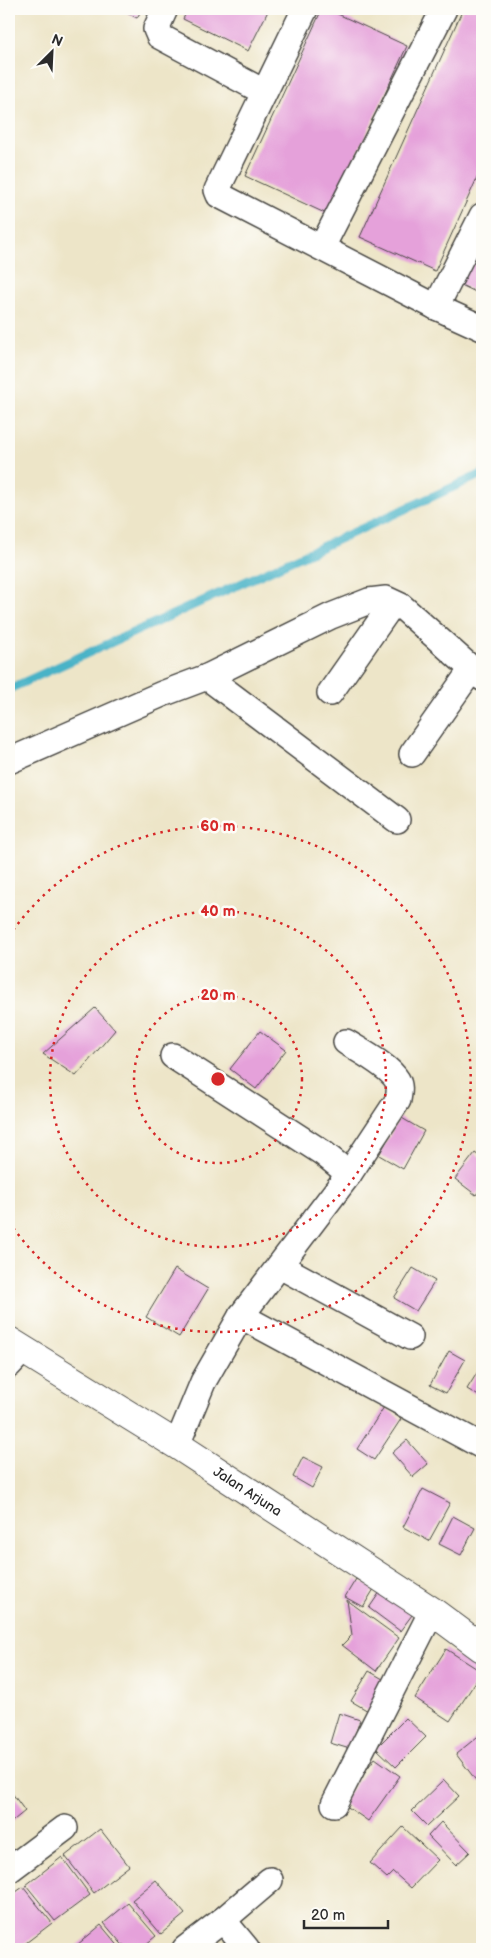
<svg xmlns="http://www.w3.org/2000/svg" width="491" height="1958" font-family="'Balsamiq Sans',sans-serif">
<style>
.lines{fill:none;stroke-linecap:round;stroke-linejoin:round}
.stream{stroke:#49b3c7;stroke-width:9}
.building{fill:#e5a1da}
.minor-casing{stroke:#484743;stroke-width:28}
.tertiary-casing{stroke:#484743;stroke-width:30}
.minor{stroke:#fff;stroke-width:25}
.tertiary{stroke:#fff;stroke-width:28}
.ring{fill:none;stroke:#d62828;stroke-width:2.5;stroke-dasharray:2.5 5}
.labels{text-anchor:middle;stroke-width:5;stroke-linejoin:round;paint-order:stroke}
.street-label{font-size:14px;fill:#2b2b2b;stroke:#fdfcf7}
.centre{fill:#d62828;stroke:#fdfcf7;stroke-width:2.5}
.ring-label{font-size:15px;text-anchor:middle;font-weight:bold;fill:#d62828;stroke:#fdfcf7;stroke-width:5;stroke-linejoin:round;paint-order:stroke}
</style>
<rect width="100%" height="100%" fill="#fdfcf7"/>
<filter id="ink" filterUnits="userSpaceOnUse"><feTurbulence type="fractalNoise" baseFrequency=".02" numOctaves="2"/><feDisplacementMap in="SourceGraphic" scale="10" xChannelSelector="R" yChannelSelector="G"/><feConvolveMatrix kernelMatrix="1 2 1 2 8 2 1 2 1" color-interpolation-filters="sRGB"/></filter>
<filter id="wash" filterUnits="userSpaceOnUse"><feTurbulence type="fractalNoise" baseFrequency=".0096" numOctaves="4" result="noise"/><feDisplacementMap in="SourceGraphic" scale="20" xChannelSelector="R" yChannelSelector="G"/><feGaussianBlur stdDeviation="1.12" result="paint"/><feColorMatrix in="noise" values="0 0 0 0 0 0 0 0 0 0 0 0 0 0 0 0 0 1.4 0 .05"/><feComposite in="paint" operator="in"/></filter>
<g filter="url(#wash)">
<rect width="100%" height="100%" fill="#ede5c8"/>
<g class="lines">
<!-- stream -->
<polyline class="stream" points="9,689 482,474"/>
</g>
<g id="blocks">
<!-- building -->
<g class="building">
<polygon points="119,9 142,9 137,18"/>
<polygon points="188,9 269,9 248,51 183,19"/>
<polygon points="322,9 327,9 407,46 329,215 245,176"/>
<polygon points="463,9 482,9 482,167 435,271 360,237"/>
<polygon points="482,233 482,295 459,284"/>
<polygon points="95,1008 115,1030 76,1076 43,1054"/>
<polygon points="260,1031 286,1050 256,1089 230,1069"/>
<polygon points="400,1117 424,1131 403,1169 379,1155"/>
<polygon points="475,1153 482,1158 482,1187 476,1195 455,1179"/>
<polygon points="413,1268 435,1281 416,1311 394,1298"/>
<polygon points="175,1269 208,1289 179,1337 146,1317"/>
<polygon points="449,1351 465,1360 446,1393 430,1385"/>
<polygon points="482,1365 482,1398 467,1389"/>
<polygon points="384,1407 401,1419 374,1460 357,1449"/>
<polygon points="407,1440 428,1464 413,1477 392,1453"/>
<polygon points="303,1457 323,1467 312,1488 293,1477"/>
<polygon points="423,1489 450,1503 429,1541 403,1527"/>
<polygon points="453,1516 475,1528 461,1555 439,1544"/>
<polygon points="356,1579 374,1589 363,1607 345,1597"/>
<polygon points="380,1592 412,1615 400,1631 369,1608"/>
<polygon points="347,1600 399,1638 376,1671 342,1645 352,1635"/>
<polygon points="446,1649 482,1672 450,1721 415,1698"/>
<polygon points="369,1671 388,1682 370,1712 351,1701"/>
<polygon points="339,1713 360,1720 350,1749 330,1743"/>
<polygon points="406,1718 426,1737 396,1767 376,1748"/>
<polygon points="482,1733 482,1780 478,1783 456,1754"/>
<polygon points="375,1758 400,1776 368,1821 342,1803"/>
<polygon points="444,1780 459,1796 427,1826 412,1811"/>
<polygon points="9,1789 25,1811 9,1824"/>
<polygon points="441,1822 470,1852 456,1865 428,1836"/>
<polygon points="403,1827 438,1860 411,1888 393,1872 387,1878 370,1863"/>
<polygon points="100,1829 129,1866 94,1893 65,1856"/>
<polygon points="62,1857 90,1895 55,1921 26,1885"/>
<polygon points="156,1880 185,1914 161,1934 132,1900"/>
<polygon points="23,1887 52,1923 18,1949 16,1949 9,1940 9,1897"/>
<polygon points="128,1903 156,1936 140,1949 126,1949 104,1923"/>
<polygon points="101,1925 121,1949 81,1949 77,1945"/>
</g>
</g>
</g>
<g filter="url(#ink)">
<use href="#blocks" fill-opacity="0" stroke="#484743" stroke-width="1"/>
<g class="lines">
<defs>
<g id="minor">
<polyline points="165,9 156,29 159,36 264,92"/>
<polyline points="305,9 217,190 219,195 436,307 482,328"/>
<polyline points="322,247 444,9"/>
<polyline points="436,307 482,216"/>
<polyline points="207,677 397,820"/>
<polyline points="330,693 393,603"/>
<polyline points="412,754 472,669"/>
<polyline points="9,761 162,694 207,677 331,616 369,601 386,599 401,606 482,678"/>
<path d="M346,1042c14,9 43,24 51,38 4,7 2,13 1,20l-49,74"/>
<polyline points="173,1056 323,1153 349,1174 241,1316 203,1382 177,1445"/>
<polyline points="280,1266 410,1337"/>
<polyline points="241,1316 482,1446"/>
<polyline points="9,1365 23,1350"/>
<polyline points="334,1804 432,1611"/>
<polyline points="9,1870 65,1828"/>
<polyline points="223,1920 247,1949"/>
<polyline points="185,1949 223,1920 270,1880"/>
</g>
<g id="tertiary">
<path id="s1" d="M9,1341l168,104 255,166 50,37"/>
</g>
</defs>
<!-- minor casing -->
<use href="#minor" class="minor-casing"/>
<!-- tertiary casing -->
<use href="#tertiary" class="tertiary-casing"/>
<!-- minor -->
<use href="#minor" class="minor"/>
<!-- tertiary -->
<use href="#tertiary" class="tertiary"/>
</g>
</g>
<!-- distance rings -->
<g class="ring">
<circle cx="218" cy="1079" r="84"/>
<circle cx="218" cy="1079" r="168"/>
<path d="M9 936A253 253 0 1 1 9 1222"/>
</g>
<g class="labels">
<!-- street labels -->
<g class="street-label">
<text dy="5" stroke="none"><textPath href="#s1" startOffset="282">Jalan Arjuna</textPath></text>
</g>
</g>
<circle cx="218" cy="1079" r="8" class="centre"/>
<g class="ring-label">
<text x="218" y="831">60 m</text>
<text x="218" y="916">40 m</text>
<text x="218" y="1000">20 m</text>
</g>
<!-- margin -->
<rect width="491" height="1958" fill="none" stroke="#fdfcf7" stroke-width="30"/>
<!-- north arrow -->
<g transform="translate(52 52) rotate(24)" stroke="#fdfcf7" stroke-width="4" paint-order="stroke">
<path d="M0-4L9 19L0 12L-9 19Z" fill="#2b2b2b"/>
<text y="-8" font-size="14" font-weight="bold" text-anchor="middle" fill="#2b2b2b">N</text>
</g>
<!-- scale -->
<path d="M304 1920v8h84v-8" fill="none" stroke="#2b2b2b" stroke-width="2.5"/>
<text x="311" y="1920" font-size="15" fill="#2b2b2b" stroke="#fdfcf7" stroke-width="4" paint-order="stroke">20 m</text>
</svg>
